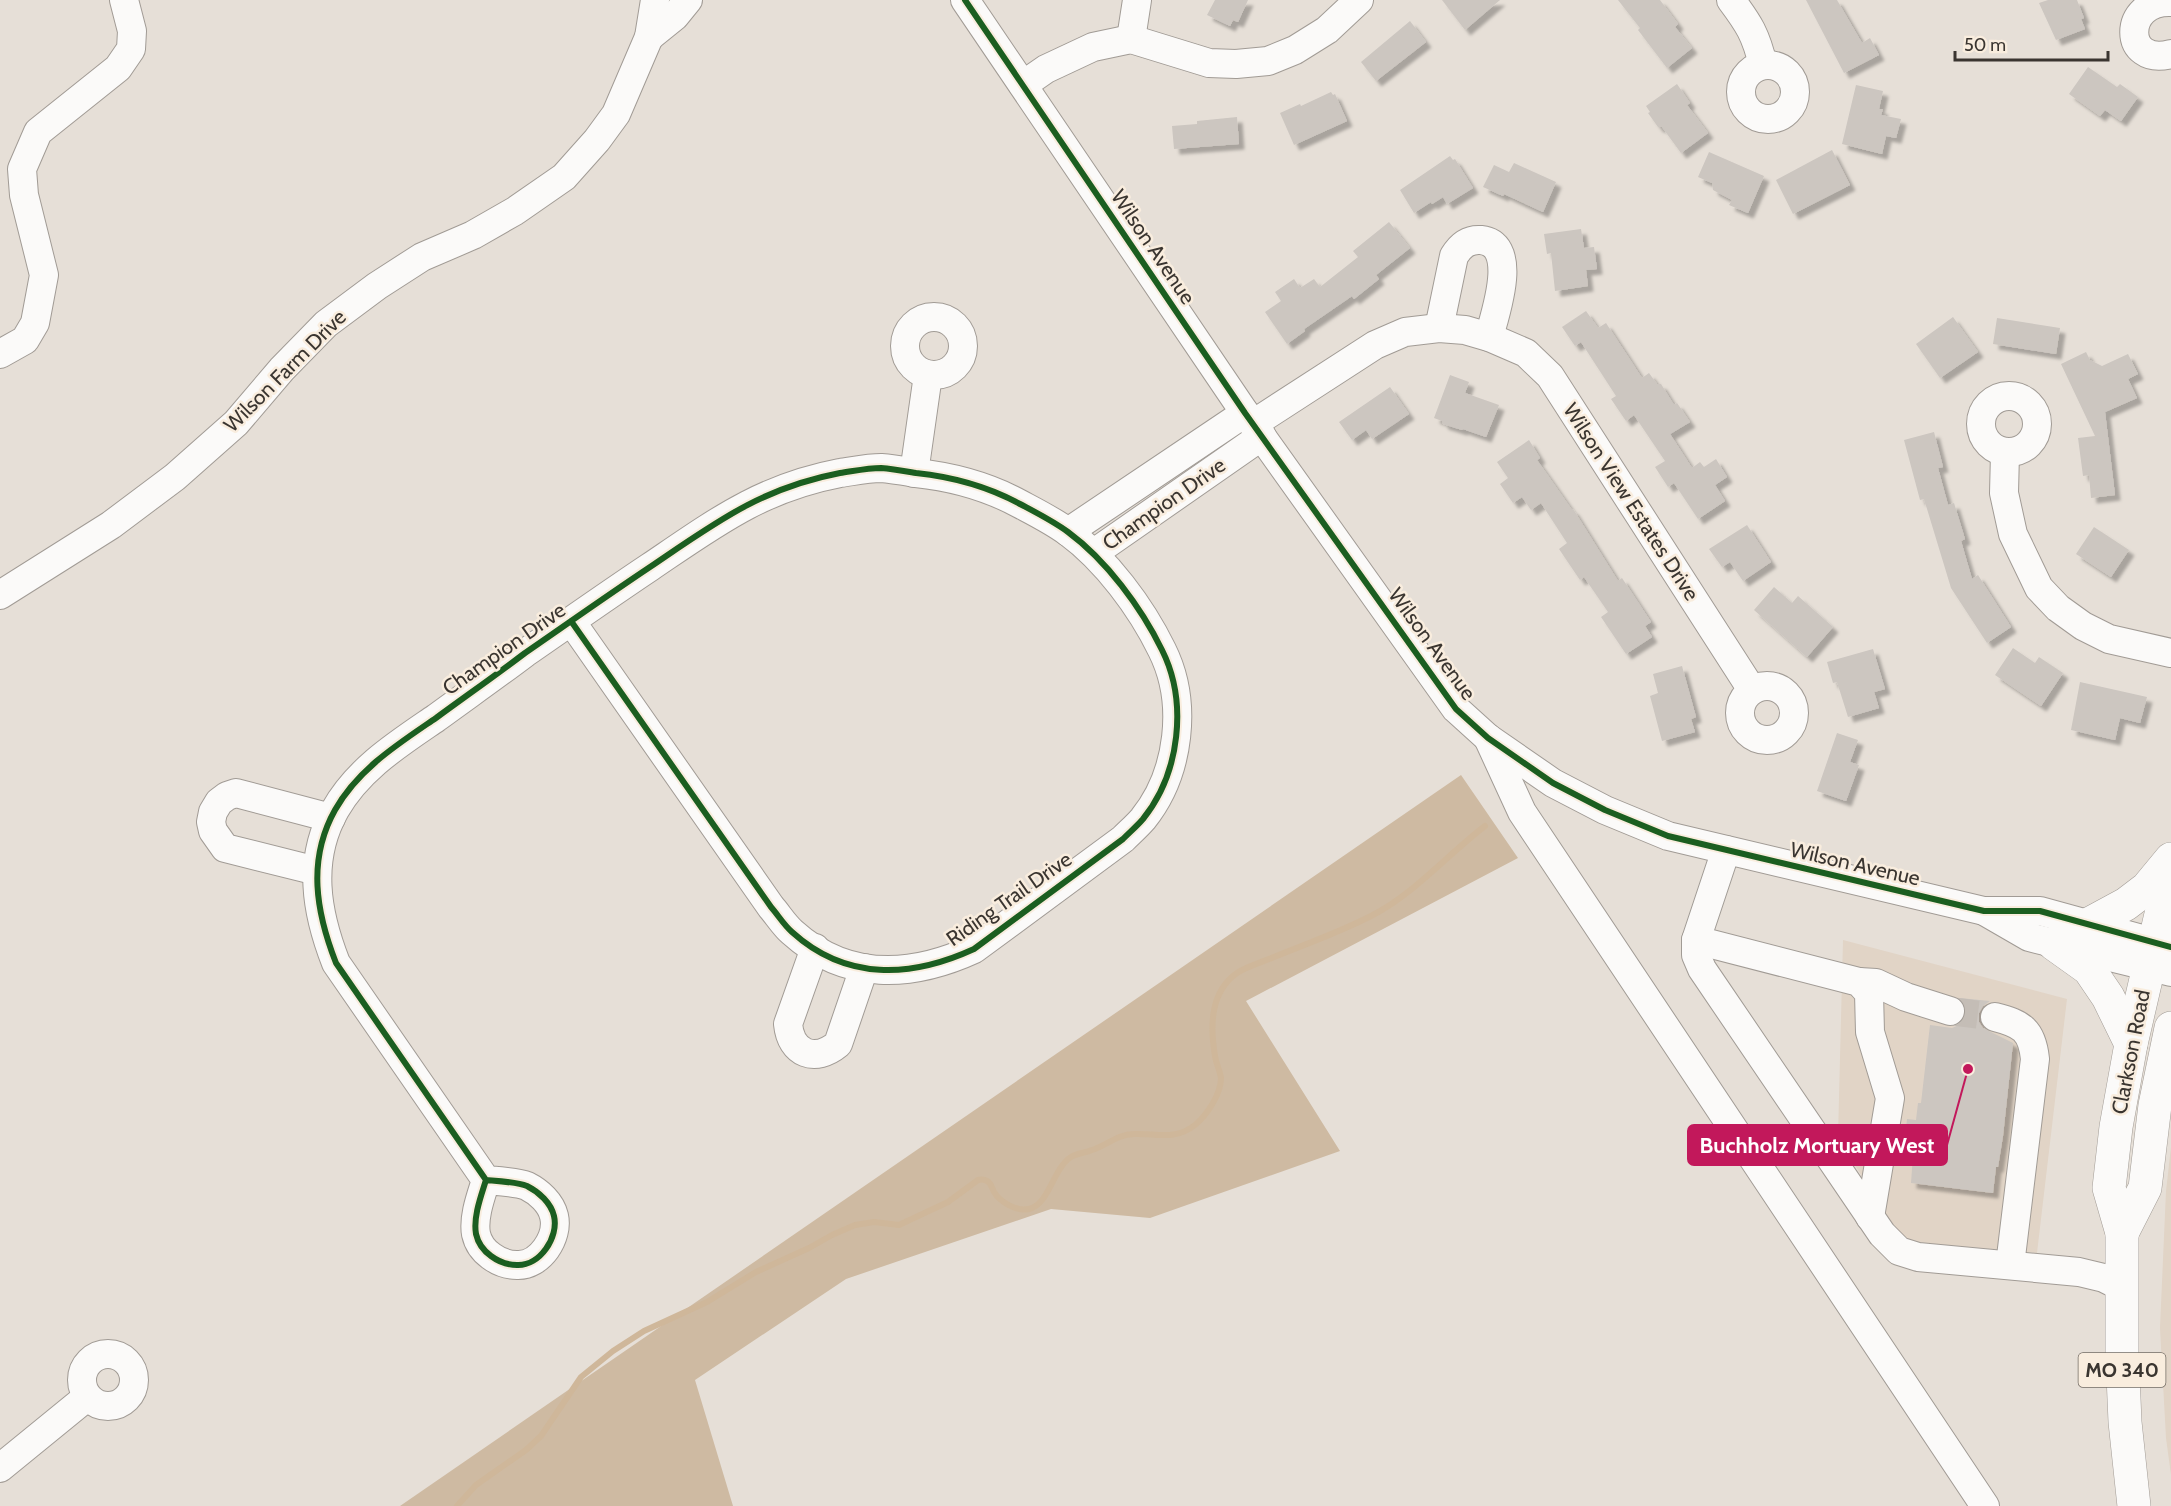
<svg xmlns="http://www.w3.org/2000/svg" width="2171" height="1506" font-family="Cabin,sans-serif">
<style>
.built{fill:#e1d4c6}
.forest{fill:#cebaa2}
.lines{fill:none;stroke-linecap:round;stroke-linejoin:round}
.stream{stroke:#cfb79a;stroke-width:6}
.building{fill:#ccc6c0;filter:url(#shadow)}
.minor-tunnel{stroke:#c4bdb6;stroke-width:28;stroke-dasharray:28 14;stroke-linecap:butt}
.minor-casing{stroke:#a19b95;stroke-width:30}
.major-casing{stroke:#a19b95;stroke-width:34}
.minor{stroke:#fbfaf9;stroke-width:28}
.major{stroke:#fbfaf9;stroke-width:33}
.cycleway-casing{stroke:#f9edde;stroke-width:10}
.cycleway{stroke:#1b5e20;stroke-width:6}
.labels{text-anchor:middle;stroke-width:5;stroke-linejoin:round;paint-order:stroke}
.shield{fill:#f9edde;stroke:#736c64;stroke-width:1.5}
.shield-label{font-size:20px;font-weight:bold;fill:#3a3530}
.street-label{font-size:21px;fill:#3a3530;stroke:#f9edde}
.leader{fill:none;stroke:#c2185b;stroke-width:2}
.callout-dot{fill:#c2185b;stroke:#f9edde;stroke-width:2}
.callout{fill:#c2185b;stroke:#c2185b;stroke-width:2}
.callout-label{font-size:22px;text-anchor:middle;font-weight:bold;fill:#fff}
</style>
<defs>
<filter id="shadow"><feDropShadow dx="5.5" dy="5.5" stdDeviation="1.5" flood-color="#0004"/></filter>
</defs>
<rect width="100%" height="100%" fill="#e6dfd7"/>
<!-- built -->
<g class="built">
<polygon points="1843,940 2067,999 2037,1253 1901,1241 1838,1137"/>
<polygon points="2171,1147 2171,1475 2166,1438 2160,1328 2166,1191"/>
</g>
<!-- forest -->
<polygon class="forest" points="1461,775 1518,858 1246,1001 1340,1151 1150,1218 1051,1209 846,1279 695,1380 733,1506 400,1506"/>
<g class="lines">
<!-- stream -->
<path class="stream" d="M457,1506l19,-21 50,-35 15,-14 40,-59 32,-26 31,-20 63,-29 49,-30 53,-24 23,-13 23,-10 19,-3 25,3 49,-23 30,-22c4,-1 6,-1 9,1 4,2 5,7 7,11 6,10 23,20 35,17 20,-4 24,-41 42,-52 6,-4 14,-4 21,-7 15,-5 26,-16 42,-16 22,-1 41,7 61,-9 12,-10 26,-31 26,-47 -1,-7 -5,-15 -6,-22 -5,-30 -5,-64 22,-83 10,-7 26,-11 37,-16 32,-13 66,-25 97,-41 42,-21 76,-61 114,-90"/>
</g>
<!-- building -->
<g class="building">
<polygon points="1215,0 1248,0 1238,22 1233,20 1230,26 1207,15"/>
<polygon points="1442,0 1500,0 1465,30"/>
<polygon points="1618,0 1660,0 1678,24 1675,27 1692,48 1667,68 1638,30 1640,28"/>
<polygon points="1806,0 1837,0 1862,43 1870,38 1879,55 1844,73"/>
<polygon points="2048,0 2077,0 2084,18 2081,19 2085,29 2056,40 2039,3"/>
<polygon points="1410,21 1426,42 1376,81 1361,62"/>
<polygon points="2088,67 2117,87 2120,84 2138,97 2121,121 2105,110 2100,116 2069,94"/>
<polygon points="1677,84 1690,103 1687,105 1708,133 1681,153 1662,127 1658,127 1648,113 1650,112 1646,106"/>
<polygon points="1856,85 1883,91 1879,109 1883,109 1881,115 1901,119 1896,138 1886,136 1882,154 1842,144"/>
<polygon points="1331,92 1333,95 1335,94 1347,121 1294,145 1280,113 1300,104 1301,106"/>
<polygon points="1237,117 1239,144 1174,149 1172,126 1197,124 1197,121"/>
<polygon points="1832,150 1850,185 1793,214 1776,180"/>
<polygon points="1709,152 1764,176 1748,213 1729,205 1732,200 1713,190 1712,183 1698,177"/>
<polygon points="1450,156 1453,160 1455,159 1473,188 1447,204 1443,197 1432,204 1431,202 1414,213 1400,190"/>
<polygon points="1514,163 1556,182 1543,212 1504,194 1503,196 1483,187 1494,165 1509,172"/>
<polygon points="1389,222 1410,248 1376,275 1379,279 1354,299 1352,296 1304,329 1305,331 1287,344 1265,312 1281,301 1275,292 1294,279 1300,288 1314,279 1320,287 1358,257 1353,251"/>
<polygon points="1581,229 1584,248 1594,247 1597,269 1586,270 1588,286 1555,291 1551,253 1547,254 1544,234"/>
<polygon points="1586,311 1598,328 1606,323 1642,378 1649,373 1657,384 1661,384 1674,405 1677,403 1690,422 1670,434 1692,468 1700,462 1704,467 1716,459 1727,477 1715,485 1725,501 1698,519 1674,483 1668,487 1655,467 1665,461 1634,415 1626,421 1611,399 1616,396 1581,342 1575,346 1562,327"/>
<polygon points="1953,317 1978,352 1940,378 1916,344"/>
<polygon points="1997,318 2060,328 2056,354 1993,344"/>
<polygon points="2086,352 2090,360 2102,366 2128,354 2138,374 2128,379 2137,398 2105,412 2115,495 2091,498 2089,475 2083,476 2078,438 2095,436 2061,364"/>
<polygon points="1450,375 1469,382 1465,393 1499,405 1486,437 1463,429 1462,430 1443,424 1442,421 1434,418"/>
<polygon points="1390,387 1409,414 1372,439 1366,430 1352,440 1339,422"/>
<polygon points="1934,432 1943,467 1938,468 1948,505 1954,503 1965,539 1961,541 1972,579 1978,575 2011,627 1987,643 1951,588 1924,499 1920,500 1904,440"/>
<polygon points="1529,440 1540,458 1537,460 1572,510 1573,509 1618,581 1622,578 1651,622 1645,626 1652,637 1626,654 1601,617 1608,612 1584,577 1580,580 1559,549 1567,543 1541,503 1531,510 1522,497 1513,503 1500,484 1508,478 1497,462"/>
<polygon points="1747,525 1771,562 1743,581 1730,562 1722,567 1709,549"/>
<polygon points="2094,527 2129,550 2111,577 2076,554"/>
<polygon points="1774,587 1792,603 1798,596 1833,627 1807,657 1754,610"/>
<polygon points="2013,648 2035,663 2039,657 2063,673 2041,706 1995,675"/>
<polygon points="1873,649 1885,689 1874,692 1879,708 1848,717 1837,682 1833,683 1827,662"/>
<polygon points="1682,666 1696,717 1691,719 1695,732 1662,741 1650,696 1658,693 1653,674"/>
<polygon points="2080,682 2147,697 2140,723 2120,718 2115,740 2071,730"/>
<polygon points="1837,733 1858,740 1850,762 1859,765 1846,801 1817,791"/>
<polygon points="1960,998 1990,1001 1983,1006 1979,1013 1979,1022 1983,1028 2013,1043 2003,1136 1998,1167 1996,1167 1993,1193 1911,1183 1914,1140 1905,1139 1907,1119 1916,1120 1918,1103 1921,1103 1930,1025 1952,1028 1961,1024 1965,1017 1966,1008"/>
</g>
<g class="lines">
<!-- minor-tunnel -->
<polyline class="minor-tunnel" points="1950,1011 1995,1017"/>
<defs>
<g id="minor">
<polyline points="965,0 1245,413 1456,709 1488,738 1553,783 1605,810 1668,836 1984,911 2040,911 2171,947"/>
<path d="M1731,0c18,24 25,35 32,65"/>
<path d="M2171,2c-49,-2 -49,65 0,52"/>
<polyline points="649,37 675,16 688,0"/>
<polyline points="1131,39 1137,0"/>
<circle cx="1768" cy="92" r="27"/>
<polyline points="1023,85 1046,69 1093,47 1131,39 1209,63 1236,64 1268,61 1295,50 1327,30 1359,0"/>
<circle cx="934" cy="346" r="29"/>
<path d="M1439,328l15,-72c6,-10 14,-17 27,-16 39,4 14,74 8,97"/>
<polyline points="0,354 25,340 35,323 44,275 24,195 22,169 38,132 118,68 131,49 132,31 124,0"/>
<circle cx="2009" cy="424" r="28"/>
<polyline points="1253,424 1375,345 1405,332 1439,328 1465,330 1489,337 1526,353 1550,376 1752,690"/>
<polyline points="2005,453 2004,493 2013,534 2039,588 2058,608 2083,626 2109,639 2171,653"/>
<polyline points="914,473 928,375"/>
<polyline points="1068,532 1245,413"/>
<polyline points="1094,553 1262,436"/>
<polyline points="0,595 111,525 175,477 236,423 282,369 326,324 377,286 422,257 473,235 515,211 564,177 597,140 616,114 649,37 655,0"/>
<circle cx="1767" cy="713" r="27"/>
<polyline points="1488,738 1522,812 1985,1506"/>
<polyline points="1726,850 1696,940 1696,955 1702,969 1882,1234 1899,1251 1918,1257 2079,1272 2104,1278 2122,1287"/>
<polyline points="317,871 225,848 213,831 211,822 213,812 219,802 227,796 236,793 331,818"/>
<polyline points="1984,911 2029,937 2171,972"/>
<polyline points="1696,940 1859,982 1869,993 1870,1032 1890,1098 1870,1217"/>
<path d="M815,948l-27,76c3,30 27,39 50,20l26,-76"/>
<polyline points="1859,982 1876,983 1906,997 1950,1011"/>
<path d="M1995,1017c27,7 37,13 40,42l-25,206"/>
<path d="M486,1180c-5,16 -13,37 -10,54 2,9 8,17 15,22 8,6 16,9 26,9 23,1 42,-28 37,-49 -3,-13 -15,-24 -27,-30 -10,-4 -30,-5 -41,-6l-150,-217c-20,-51 -29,-103 -1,-153 23,-41 63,-66 101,-92 30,-22 60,-43 89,-65 42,-29 83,-58 125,-86 65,-44 111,-79 190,-94 14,-2 28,-5 41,-5 12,1 23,3 35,5 38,4 71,13 104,31 17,9 33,17 48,28 38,28 73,75 94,118 26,52 18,123 -19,169 -6,7 -13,13 -20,20l-149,110c-63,29 -128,32 -182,-17 -8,-7 -14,-17 -21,-25l-200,-286"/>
<circle cx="108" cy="1380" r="26"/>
<polyline points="0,1468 87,1397"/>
</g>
<g id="major">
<polyline points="2089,924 2126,904 2147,888 2171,859"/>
<polyline points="2054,944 2089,969 2108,997 2131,1044"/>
<polyline points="2122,1233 2145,1188 2155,1105 2171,1028"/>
<polyline points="2134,1506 2125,1422 2122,1352 2122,1233 2109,1188 2116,1127 2131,1044 2171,871"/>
</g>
</defs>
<!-- minor casing -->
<use href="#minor" class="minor-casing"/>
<!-- major casing -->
<use href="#major" class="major-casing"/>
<!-- minor -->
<use href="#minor" class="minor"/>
<!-- major -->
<use href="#major" class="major"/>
<defs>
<g id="cycleway">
<polyline points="965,0 1245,413 1456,709 1488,738 1553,783 1605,810 1668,836 1984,911 2040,911 2171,947"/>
<path d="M486,1180c-5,16 -13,37 -10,54 2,9 8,17 15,22 8,6 16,9 26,9 23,1 42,-28 37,-49 -3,-13 -15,-24 -27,-30 -10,-4 -30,-5 -41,-6l-150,-217c-20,-51 -29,-103 -1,-153 23,-41 63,-66 101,-92 30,-22 60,-43 89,-65 42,-29 83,-58 125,-86 65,-44 111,-79 190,-94 14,-2 28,-5 41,-5 12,1 23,3 35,5 38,4 71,13 104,31 17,9 33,17 48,28 38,28 73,75 94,118 26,52 18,123 -19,169 -6,7 -13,13 -20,20l-149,110c-63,29 -128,32 -182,-17 -8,-7 -14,-17 -21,-25l-200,-286"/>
</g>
</defs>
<!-- cycleway casing -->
<use href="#cycleway" class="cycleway-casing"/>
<!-- cycleway -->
<use href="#cycleway" class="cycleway"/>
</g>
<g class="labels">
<!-- shield labels -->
<rect class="shield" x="2078.5" y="1353" width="87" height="34" rx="4.5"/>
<g class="shield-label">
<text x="2122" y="1377">MO 340</text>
</g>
<!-- street labels -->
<g class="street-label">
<text transform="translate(1153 247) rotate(56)" y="7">Wilson Avenue</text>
<text transform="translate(285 371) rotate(-45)" y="7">Wilson Farm Drive</text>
<text transform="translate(1631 502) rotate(57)" y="7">Wilson View Estates Drive</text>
<text transform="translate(1164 504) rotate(-35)" y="7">Champion Drive</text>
<text transform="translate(1432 644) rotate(54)" y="7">Wilson Avenue</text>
<text transform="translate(504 649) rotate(-35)" y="7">Champion Drive</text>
<text transform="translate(1855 864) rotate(13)" y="7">Wilson Avenue</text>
<text transform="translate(1009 899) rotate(-35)" y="7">Riding Trail Drive</text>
<text transform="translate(2131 1052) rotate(-79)" y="7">Clarkson Road</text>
</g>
</g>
<!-- callouts -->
<path class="leader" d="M1968 1069L1947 1145"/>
<circle class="callout-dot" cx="1968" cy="1069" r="6"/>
<rect class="callout" x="1688" y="1125" width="259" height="40" rx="6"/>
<g class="callout-label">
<text x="1817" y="1153">Buchholz Mortuary West</text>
</g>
<!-- scale -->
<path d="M1955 51v9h153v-9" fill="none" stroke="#3a3530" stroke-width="3"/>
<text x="1964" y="51" font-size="18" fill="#3a3530" stroke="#f9edde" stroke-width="4.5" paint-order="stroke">50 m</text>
</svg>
